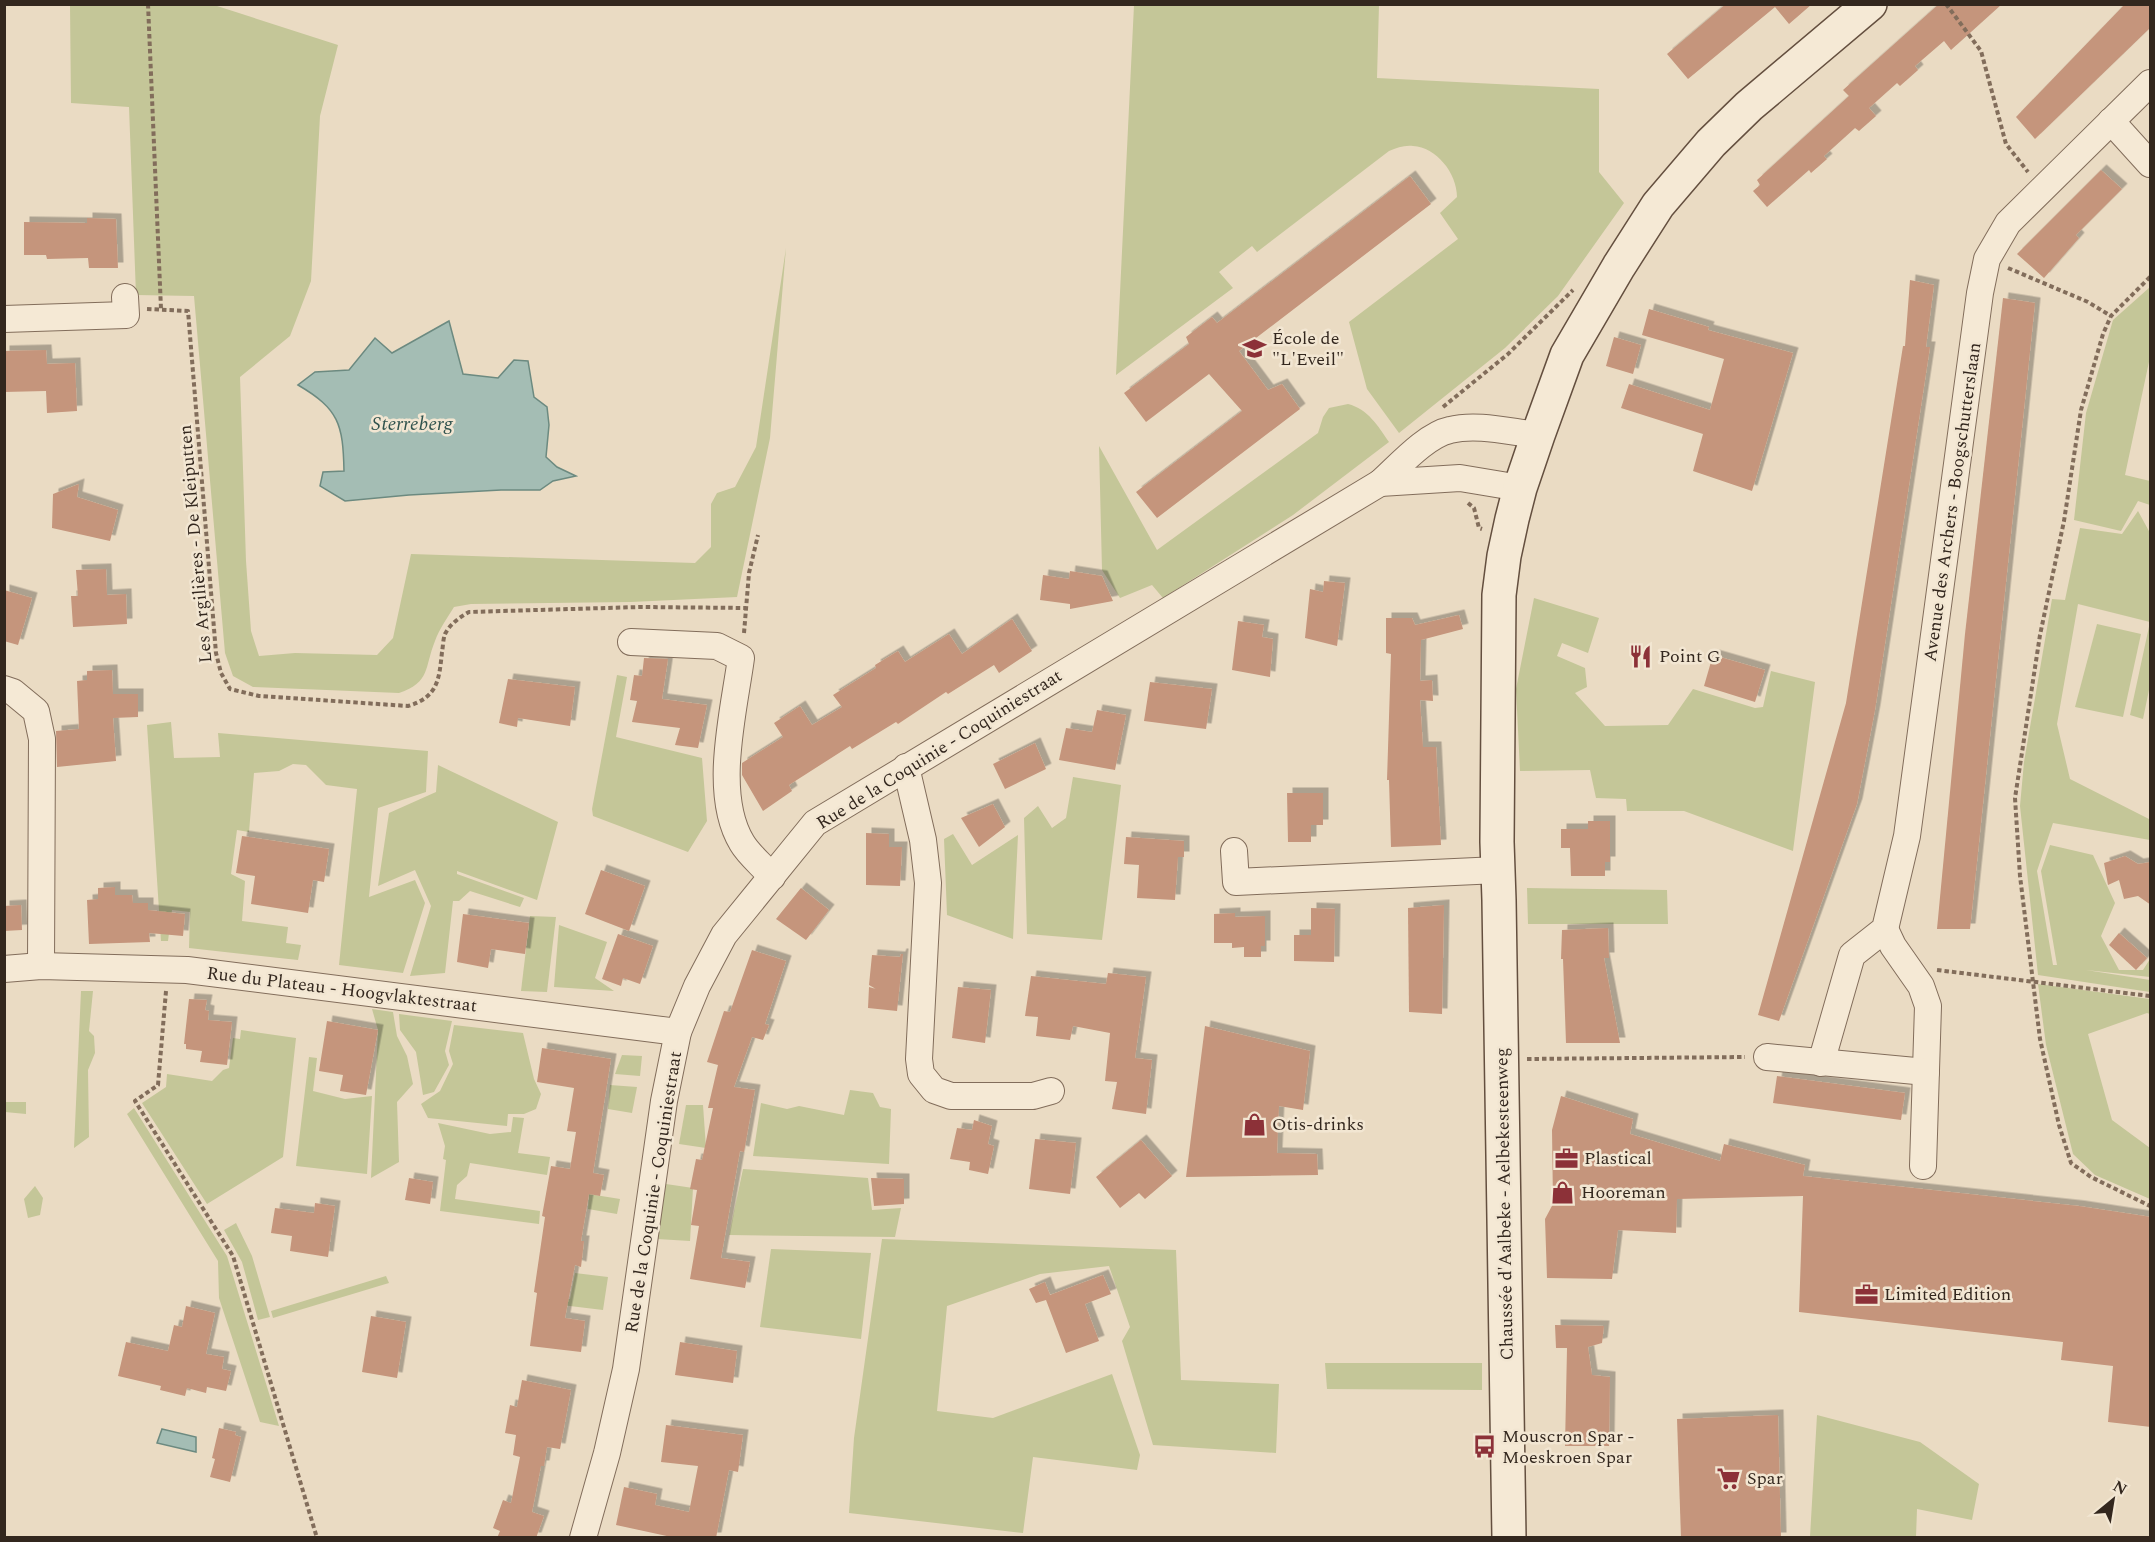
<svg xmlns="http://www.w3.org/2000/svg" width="2155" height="1542" font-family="Spectral,serif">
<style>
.green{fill:#c4c698}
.water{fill:#a4bdb4;stroke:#6c8a80;stroke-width:1.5}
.building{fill:#c5957c;filter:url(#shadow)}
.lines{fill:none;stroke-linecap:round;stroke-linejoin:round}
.street-casing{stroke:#826d5b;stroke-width:28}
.secondary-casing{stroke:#644f3f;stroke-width:36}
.path{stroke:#826d5b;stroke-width:4;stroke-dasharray:4.5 3;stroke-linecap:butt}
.street{stroke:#f5e9d5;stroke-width:26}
.secondary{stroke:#f5e9d5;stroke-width:33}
.labels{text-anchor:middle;stroke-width:5;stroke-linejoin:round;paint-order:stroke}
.poi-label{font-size:18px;fill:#33271e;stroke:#f2e6d2;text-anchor:start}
.street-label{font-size:18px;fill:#33271e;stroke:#f2e6d2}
.water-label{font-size:20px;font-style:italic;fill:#2f524d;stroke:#f2e6d2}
</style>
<defs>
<filter id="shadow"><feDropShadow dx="5.5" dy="-5.5" stdDeviation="0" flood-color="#0004"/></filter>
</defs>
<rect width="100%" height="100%" fill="#eadbc3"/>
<!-- green -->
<g class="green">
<path d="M70,5h144l124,40 -18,71 -9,165 -21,55 -50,41 6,184 5,70 8,25 36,-3 82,2 16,-17 18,-84 284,9 16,-16v-43l6,-11 18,-6 21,-40 30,-199 -16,190 -33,159 -106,5 -160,2 -17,3c-7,11 -15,23 -19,34 -11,27 -4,41 -36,52l-146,-6 -20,-11 -8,-23 -31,-357 -58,-1 -7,-188 -58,-4z"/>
<path d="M1134,5h245l-2,73 222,11v83l25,31 -66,93 -53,52 -106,85 -32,-44 -18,-67 109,-83 -18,-26 17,-16c0,-24 -21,-50 -44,-51 -9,-1 -16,2 -24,5l-132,101 -5,-6 -33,26 14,16 -117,87z"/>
<polygon points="2150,287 2150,357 2125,475 2150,481 2150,505 2138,501 2121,531 2074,520 2086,413 2113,320"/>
<path d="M1348,404c20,5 30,22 41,38l-96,73 -130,83 -11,-13 -32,13 -18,-28 -3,-124 58,104 161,-117 5,-16 6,-9z"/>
<polygon points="2138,511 2150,533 2150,685 2143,719 2130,715 2150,622 2078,604 2057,724 2070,779 2149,819 2150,817 2150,840 2053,823 2037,871 2053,965 2057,965 2041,871 2050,845 2093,855 2115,903 2101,936 2119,970 2143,970 2150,959 2150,977 2086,970 2150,980 2150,992 2038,975 2020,806 2024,762 2052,599 2065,600 2080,528 2122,534"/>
<polygon points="1534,598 1599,618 1588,653 1562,643 1557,656 1585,668 1587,687 1575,693 1605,726 1668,725 1693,689 1755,708 1763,707 1771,671 1815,682 1793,851 1684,811 1627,811 1626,799 1596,798 1590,770 1520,771 1516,689"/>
<polygon points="2097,624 2141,634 2123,717 2075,707"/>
<polygon points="617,675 627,677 616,737 702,758 707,821 688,852 593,816 592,809"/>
<polygon points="171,722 174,758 220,757 218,733 428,751 426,792 378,808 369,897 415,880 425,903 403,973 339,965 357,789 326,785 306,765 293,764 279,771 254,773 249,832 237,830 231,874 245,881 242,921 288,927 286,943 301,945 298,960 189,948 190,912 172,910 168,941 161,941 147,725"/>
<polygon points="438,765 558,822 537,900 457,871 457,874 524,898 520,907 470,891 459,901 453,901 445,973 410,976 431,906 415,870 378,886 389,813 436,792"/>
<polygon points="1073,777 1121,785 1102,940 1027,934 1024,818 1038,806 1052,828 1066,818"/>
<polygon points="953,834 972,865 1018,835 1013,939 947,915 944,839"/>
<polygon points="1527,888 1667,890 1668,924 1528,924"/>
<polygon points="530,916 556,917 547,992 521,991"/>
<polygon points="559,925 607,942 595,978 614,991 554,987"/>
<polygon points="2038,984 2150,999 2150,1014 2147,1013 2088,1034 2112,1120 2150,1148 2150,1199 2095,1175 2073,1154 2046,1045"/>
<polygon points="81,991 93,991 89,1031 94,1036 95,1053 88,1070 89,1137 74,1148"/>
<polygon points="372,1009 393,1012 397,1036 407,1056 413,1084 397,1102 399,1162 371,1178 378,1030"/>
<polygon points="399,1014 452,1021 445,1051 449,1065 434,1092 423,1095 416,1052 400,1030"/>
<polygon points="454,1025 523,1033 534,1079 541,1094 536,1109 524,1114 508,1114 507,1126 428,1118 421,1104 440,1091 453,1064 449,1051"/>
<polygon points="241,1030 296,1038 283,1157 207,1204 142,1103 166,1087 167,1074 212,1081 223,1070 229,1068 233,1038 240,1039"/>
<polygon points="622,1055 642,1056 640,1076 615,1074"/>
<polygon points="309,1057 317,1058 313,1091 345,1099 372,1096 367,1174 296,1166"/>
<polygon points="610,1085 637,1087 632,1113 608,1109"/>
<polygon points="850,1090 873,1093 880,1107 891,1109 889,1164 753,1156 761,1103 787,1109 799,1106 844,1115"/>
<polygon points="5,1102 26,1102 26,1114 5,1112"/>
<polygon points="686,1105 703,1105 706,1148 679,1144"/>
<polygon points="134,1108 227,1256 279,1426 260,1422 219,1298 218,1261 127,1114"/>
<polygon points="513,1117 524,1118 518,1153 550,1157 547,1175 470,1163 467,1176 457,1185 455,1199 540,1211 539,1224 440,1211 446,1160 443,1159 445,1146 438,1123 490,1134 511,1132"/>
<polygon points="743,1169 868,1178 872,1210 901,1208 895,1237 729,1235"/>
<polygon points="666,1184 693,1188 690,1241 657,1239"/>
<polygon points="35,1186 43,1198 40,1215 28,1218 24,1199"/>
<polygon points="589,1194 620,1199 617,1214 588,1209"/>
<polygon points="236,1223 252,1256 270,1317 258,1320 242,1262 224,1230"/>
<polygon points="882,1239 1176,1250 1181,1380 1279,1384 1276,1453 1153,1445 1122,1341 1130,1327 1109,1266 1040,1274 947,1306 937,1411 993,1418 1112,1374 1140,1455 1137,1470 1033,1457 1023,1533 849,1513 854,1438"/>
<polygon points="771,1249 871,1253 861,1339 760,1327"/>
<polygon points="575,1273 608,1277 603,1310 545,1303 545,1297 570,1299"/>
<polygon points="386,1276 389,1283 273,1318 271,1311"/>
<polygon points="1325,1363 1482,1363 1482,1390 1327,1389"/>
<polygon points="1817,1415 1920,1442 1979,1484 1972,1520 1917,1509 1916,1537 1810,1537"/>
</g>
<!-- water -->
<g class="water">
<path d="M449,321l14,53 35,4 16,-18 14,1 6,36 13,10 2,18 -3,32 11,10 19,9 -23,5 -13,9h-39l-92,5 -64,6 -25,-15 3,-14 21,-1c-1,-47 -5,-62 -46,-86l17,-13 34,-2 26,-32 17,15z"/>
<polygon points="162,1429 196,1437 196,1452 157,1443"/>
</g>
<!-- building -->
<g class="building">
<polygon points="1726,4 1812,4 1789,24 1775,7 1688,79 1667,54"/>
<polygon points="1939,4 2002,4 1951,50 1944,41 1915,66 1918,70 1900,86 1897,83 1869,108 1876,116 1859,131 1855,128 1824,156 1827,159 1811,173 1809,170 1767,207 1753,191 1760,185 1757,180 1849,96 1843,90"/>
<polygon points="2125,4 2151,4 2151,27 2035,139 2016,117"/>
<polygon points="2101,170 2122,189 2076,235 2079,238 2044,278 2017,254"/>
<polygon points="1410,176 1431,204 1239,351 1268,390 1282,384 1300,409 1157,518 1136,492 1242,411 1209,374 1146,422 1124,393 1189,344 1186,337 1212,317 1217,323"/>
<polygon points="87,218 116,219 118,268 89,268 88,258 47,259 46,255 24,255 24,222 87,223"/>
<polygon points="1910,280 1934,285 1926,347 1930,347 1875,710 1857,804 1779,1021 1758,1015 1846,703 1903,346 1905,346"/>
<polygon points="2003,298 2035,303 1970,929 1937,929 1965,634"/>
<polygon points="1649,309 1709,327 1708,330 1793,353 1752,491 1693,471 1703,434 1621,408 1629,384 1710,410 1724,359 1642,335"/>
<polygon points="1614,337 1641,345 1633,374 1606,366"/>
<polygon points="46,350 47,364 75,363 77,411 47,413 46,391 4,392 4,351"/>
<polygon points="79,484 77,497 118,510 110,541 52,528 53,494"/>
<polygon points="106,569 107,595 126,594 127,624 73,627 71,596 78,596 76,570"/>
<polygon points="1070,571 1102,576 1113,601 1070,609 1070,604 1040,600 1043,575 1069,579"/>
<polygon points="1324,581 1345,583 1337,646 1305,638 1310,589 1323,592"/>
<polygon points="4,590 32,598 18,645 4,641"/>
<polygon points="1459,615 1463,629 1421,640 1420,681 1432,680 1433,701 1420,700 1423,747 1436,747 1441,845 1391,847 1389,780 1387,780 1391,654 1386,653 1386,618 1412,618 1415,625"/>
<polygon points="1012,619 1032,651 999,673 994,665 948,694 946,692 898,724 896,722 852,749 850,746 789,785 792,791 763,811 742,775 742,763 783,737 774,723 800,706 812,725 842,707 833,695 876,668 875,665 898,651 905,662 949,634 962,654"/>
<polygon points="1238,621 1264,625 1262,637 1273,639 1270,677 1232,670"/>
<polygon points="1713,655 1765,670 1755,702 1704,686"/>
<polygon points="644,658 668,659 662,699 707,705 698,748 675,745 680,728 632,722 637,701 630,700 634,675 642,676"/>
<polygon points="112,670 113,694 138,694 138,717 113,718 116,761 57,767 56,731 79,729 77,681 87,680 87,671"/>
<polygon points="508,679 575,687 570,726 518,718 517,727 499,723"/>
<polygon points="1150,682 1212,689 1206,729 1144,721"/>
<polygon points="1097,710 1126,715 1115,770 1059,760 1066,728 1092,732"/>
<polygon points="1035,743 1046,769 1005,789 993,764"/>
<polygon points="1287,793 1323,793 1323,825 1311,825 1311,842 1288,842"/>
<polygon points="993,804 1005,827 979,847 961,818"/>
<polygon points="1588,821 1610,821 1610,862 1605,862 1605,876 1571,876 1570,848 1561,848 1561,829 1588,829"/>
<polygon points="866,833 889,834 889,847 902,847 900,886 866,885"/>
<polygon points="242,836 329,849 324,882 313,880 308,913 251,904 255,876 236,873"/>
<polygon points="1126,837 1184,841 1184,857 1178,857 1175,900 1137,898 1139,865 1124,864"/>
<polygon points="2125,856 2138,864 2151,862 2151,905 2138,896 2124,899 2119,880 2108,885 2104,863"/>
<polygon points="601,870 645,886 629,931 585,914"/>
<polygon points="115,887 115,895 132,895 133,903 148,903 148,910 185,914 183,936 149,933 150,942 89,944 87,900 98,899 98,888"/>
<polygon points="801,888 829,910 806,940 776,919"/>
<polygon points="21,905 22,930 4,931 4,906"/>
<polygon points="1444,905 1442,1014 1409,1012 1408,908"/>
<polygon points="1311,908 1335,909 1334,962 1294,961 1294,935 1311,935"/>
<polygon points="1235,913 1235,917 1265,916 1265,946 1261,946 1261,957 1244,957 1244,947 1232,948 1232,943 1214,943 1214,914"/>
<polygon points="463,914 529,923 525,954 491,949 488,968 457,962"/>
<polygon points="1608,928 1609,958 1604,958 1620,1043 1566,1043 1563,959 1561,959 1562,930"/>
<polygon points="2119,933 2147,958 2136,970 2109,945"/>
<polygon points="618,934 653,946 640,984 623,978 621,986 602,979"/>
<polygon points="752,950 786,961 765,1024 769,1025 763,1040 752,1037 734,1087 755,1090 744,1152 740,1151 721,1258 750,1262 745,1288 690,1279 699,1226 691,1225 697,1190 690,1189 696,1159 702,1160 713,1108 708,1108 718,1065 707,1062 724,1011 730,1012"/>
<polygon points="901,954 903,954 897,1011 868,1008 869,987 876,989 869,985 872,955 900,957"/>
<polygon points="1108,973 1146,977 1135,1058 1152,1060 1146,1114 1112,1109 1117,1082 1105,1081 1110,1033 1073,1026 1070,1040 1036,1036 1038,1017 1025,1016 1031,976 1106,984"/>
<polygon points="958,987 991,990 985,1043 952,1038"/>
<polygon points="189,999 207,1000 205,1010 209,1011 208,1020 232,1022 227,1065 200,1062 202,1051 186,1049 186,1044 184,1044"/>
<polygon points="327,1021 378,1030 366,1095 340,1091 343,1075 319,1071"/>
<polygon points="1205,1026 1310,1051 1303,1110 1279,1106 1277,1153 1317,1154 1318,1175 1186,1177"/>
<polygon points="542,1048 611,1059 593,1173 604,1175 600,1196 589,1194 581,1241 584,1241 581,1267 575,1265 565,1318 585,1321 581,1352 530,1346 537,1293 534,1292 545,1217 542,1216 551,1166 570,1169 576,1132 567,1131 574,1088 537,1082"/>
<polygon points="1777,1076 1905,1093 1901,1120 1773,1103"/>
<polygon points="1561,1096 1633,1119 1630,1134 1720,1161 1724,1144 1805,1165 1803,1176 2079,1206 2151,1217 2151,1427 2108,1422 2113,1366 2061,1360 2063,1342 1799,1312 1803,1196 1677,1199 1676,1233 1618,1230 1612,1279 1547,1278 1545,1219 1553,1204 1552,1130"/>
<polygon points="974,1120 992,1126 988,1144 994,1146 988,1174 969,1170 970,1162 950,1159 957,1128 972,1130"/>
<polygon points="1035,1139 1076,1143 1070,1194 1029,1189"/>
<polygon points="1141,1140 1172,1176 1145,1199 1139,1193 1120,1208 1096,1177"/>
<polygon points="409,1178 433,1182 430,1204 405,1200"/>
<polygon points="871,1178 904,1179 904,1204 874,1206"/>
<polygon points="315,1203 335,1206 328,1257 290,1251 292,1236 271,1233 275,1208 314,1213"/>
<polygon points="1103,1275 1111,1294 1085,1304 1099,1341 1066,1353 1046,1300 1036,1303 1029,1289 1045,1282 1050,1295"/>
<polygon points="186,1306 215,1313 206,1354 224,1357 222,1369 231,1371 226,1391 207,1387 206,1393 187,1388 185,1396 160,1390 161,1386 118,1376 126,1342 168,1351 174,1325 182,1327"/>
<polygon points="371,1316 406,1322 397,1378 362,1372"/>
<polygon points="1555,1325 1604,1326 1602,1343 1588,1347 1592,1375 1610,1377 1609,1446 1565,1446 1567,1348 1556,1348"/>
<polygon points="680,1342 737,1351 733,1383 675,1375"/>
<polygon points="522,1380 571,1390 560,1449 547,1447 544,1466 541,1466 532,1512 544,1516 536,1538 497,1538 500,1531 493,1528 503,1500 511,1503 520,1457 513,1455 516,1435 505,1433 510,1405 517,1407"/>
<polygon points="1778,1415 1781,1538 1681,1538 1677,1419"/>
<polygon points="666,1425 743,1435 738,1472 729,1470 716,1538 676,1538 616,1525 624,1487 657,1494 655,1505 689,1512 698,1466 661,1462"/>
<polygon points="219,1428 236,1432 235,1435 241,1437 230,1482 210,1477 215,1459 212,1458"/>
</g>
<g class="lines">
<defs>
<g id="street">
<polyline points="2111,121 2150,164"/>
<polyline points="4,319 126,315 125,297"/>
<polyline points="1380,483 1460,478 1520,488"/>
<path d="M631,642l86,4 24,12c-7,53 -29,136 1,185 7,12 21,23 30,34"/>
<polyline points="4,689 13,692 36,711 42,739 41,966"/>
<polyline points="906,767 923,840 928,883 919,1059 921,1074 934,1090 951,1096 1033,1096 1051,1091"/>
<polyline points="1234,851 1236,882 1498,870"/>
<polyline points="1885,929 1893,946 1921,986 1928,1006 1923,1166"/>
<polyline points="4,969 41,966 187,970 678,1032"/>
<polyline points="1767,1057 1926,1072"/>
<polyline points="1821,1063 1852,955 1885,929 1907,836 1980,293 1987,259 2008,223 2150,83"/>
<path d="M583,1538l24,-85 19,-84 38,-268 14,-69 19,-46 27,-51 91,-112 565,-340c18,-16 46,-48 70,-53 27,-7 60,2 88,5"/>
</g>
<polyline id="secondary" points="1509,1538 1499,900 1497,842 1499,595 1504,556 1512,519 1520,488 1538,435 1567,355 1619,266 1658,205 1711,143 1749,106 1870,4"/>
</defs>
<!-- street casing -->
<use href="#street" class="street-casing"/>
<!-- secondary casing -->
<use href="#secondary" class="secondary-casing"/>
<!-- path -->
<g class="path">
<polyline points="148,4 161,309"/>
<polyline points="1946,4 1981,51 2006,144 2028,172"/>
<polyline points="2008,268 2088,302 2111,316"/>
<polyline points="2150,277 2111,316 2103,334 2081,410 2064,521 2040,635 2015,798 2020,876 2040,1039 2059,1125 2071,1163 2091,1177 2150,1206"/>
<path d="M147,309l41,2 28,342 5,20 9,16 29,7 149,10c30,-9 31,-26 34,-54 1,-5 1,-13 3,-18 5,-10 15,-17 24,-22l171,-5 106,1"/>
<polyline points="1443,407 1508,354 1573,290"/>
<polyline points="1468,503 1474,508 1479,528 1482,529"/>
<polyline points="744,633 749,573 758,535"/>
<polyline points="1937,970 2150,996"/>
<polyline points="166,991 158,1085 135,1101 233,1256 317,1538"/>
<polyline points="1527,1059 1745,1057"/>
</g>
<!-- street -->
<use href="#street" class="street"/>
<!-- secondary -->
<use href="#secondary" class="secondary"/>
</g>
<!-- icons -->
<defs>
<symbol id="school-bare" viewBox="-9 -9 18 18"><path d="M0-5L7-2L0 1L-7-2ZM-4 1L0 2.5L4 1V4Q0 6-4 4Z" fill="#8c3138" stroke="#f2e6d2" stroke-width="2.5" paint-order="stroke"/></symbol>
<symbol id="restaurant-bare" viewBox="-9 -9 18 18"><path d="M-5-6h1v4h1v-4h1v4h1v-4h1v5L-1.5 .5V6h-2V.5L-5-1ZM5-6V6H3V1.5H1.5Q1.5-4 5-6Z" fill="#8c3138" stroke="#f2e6d2" stroke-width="2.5" paint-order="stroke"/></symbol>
<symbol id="shop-bare" viewBox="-9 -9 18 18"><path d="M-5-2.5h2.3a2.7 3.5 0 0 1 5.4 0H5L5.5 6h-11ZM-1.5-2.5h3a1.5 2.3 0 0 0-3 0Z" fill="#8c3138" stroke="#f2e6d2" stroke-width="2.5" paint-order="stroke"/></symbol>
<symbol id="office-bare" viewBox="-9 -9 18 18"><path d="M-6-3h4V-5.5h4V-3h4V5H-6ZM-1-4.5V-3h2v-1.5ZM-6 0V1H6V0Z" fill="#8c3138" stroke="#f2e6d2" stroke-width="2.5" paint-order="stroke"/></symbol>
<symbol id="bus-bare" viewBox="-9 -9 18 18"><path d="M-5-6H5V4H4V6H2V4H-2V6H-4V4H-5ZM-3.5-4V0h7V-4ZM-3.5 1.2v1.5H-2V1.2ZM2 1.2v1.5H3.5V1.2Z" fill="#8c3138" stroke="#f2e6d2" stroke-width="2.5" paint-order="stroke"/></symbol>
<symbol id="supermarket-bare" viewBox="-9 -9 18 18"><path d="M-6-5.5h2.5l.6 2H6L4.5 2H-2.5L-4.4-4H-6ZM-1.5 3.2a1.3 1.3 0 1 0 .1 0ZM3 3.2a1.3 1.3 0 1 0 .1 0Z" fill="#8c3138" stroke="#f2e6d2" stroke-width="2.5" paint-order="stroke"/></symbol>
</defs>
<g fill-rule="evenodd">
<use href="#school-bare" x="1238" y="332" width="33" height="33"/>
<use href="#restaurant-bare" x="1624" y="640" width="33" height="33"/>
<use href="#shop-bare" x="1238" y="1108" width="33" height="33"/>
<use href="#office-bare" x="1550" y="1142" width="33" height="33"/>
<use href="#shop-bare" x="1546" y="1176" width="33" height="33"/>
<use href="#office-bare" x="1850" y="1278" width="33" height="33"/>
<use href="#bus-bare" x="1468" y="1430" width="33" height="33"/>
<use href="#supermarket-bare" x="1712" y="1462" width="33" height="33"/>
</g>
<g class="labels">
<!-- poi labels -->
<g class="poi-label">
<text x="1272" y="344">École de<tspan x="1272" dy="21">"L'Eveil"</tspan></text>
<text x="1659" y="662">Point G</text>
<text x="1272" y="1130">Otis-drinks</text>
<text x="1584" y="1164">Plastical</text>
<text x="1581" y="1198">Hooreman</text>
<text x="1884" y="1300">Limited Edition</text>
<text x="1502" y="1442">Mouscron Spar -<tspan x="1502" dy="21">Moeskroen Spar</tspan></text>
<text x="1747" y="1484">Spar</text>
</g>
<!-- street labels -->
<g class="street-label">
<text transform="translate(1952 502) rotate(-82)" y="6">Avenue des Archers - Boogschutterslaan</text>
<text transform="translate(195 544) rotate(-95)" y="6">Les Argilières - De Kleiputten</text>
<text transform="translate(939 749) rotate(-32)" y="6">Rue de la Coquinie - Coquiniestraat</text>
<text transform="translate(342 989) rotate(7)" y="6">Rue du Plateau - Hoogvlaktestraat</text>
<text transform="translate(653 1192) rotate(-81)" y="6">Rue de la Coquinie - Coquiniestraat</text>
<text transform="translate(1504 1204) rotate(-91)" y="6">Chaussée d'Aalbeke - Aelbekesteenweg</text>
</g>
<!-- water labels -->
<g class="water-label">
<text x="412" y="430">Sterreberg</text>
</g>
</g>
<!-- border -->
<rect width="2155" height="1542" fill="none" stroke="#33271e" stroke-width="12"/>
<!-- north arrow -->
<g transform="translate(2113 1500) rotate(30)" stroke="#f2e6d2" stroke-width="4.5" paint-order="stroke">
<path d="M0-4.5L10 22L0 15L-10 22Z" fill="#33271e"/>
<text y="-9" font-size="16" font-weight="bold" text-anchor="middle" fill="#33271e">N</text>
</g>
</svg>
